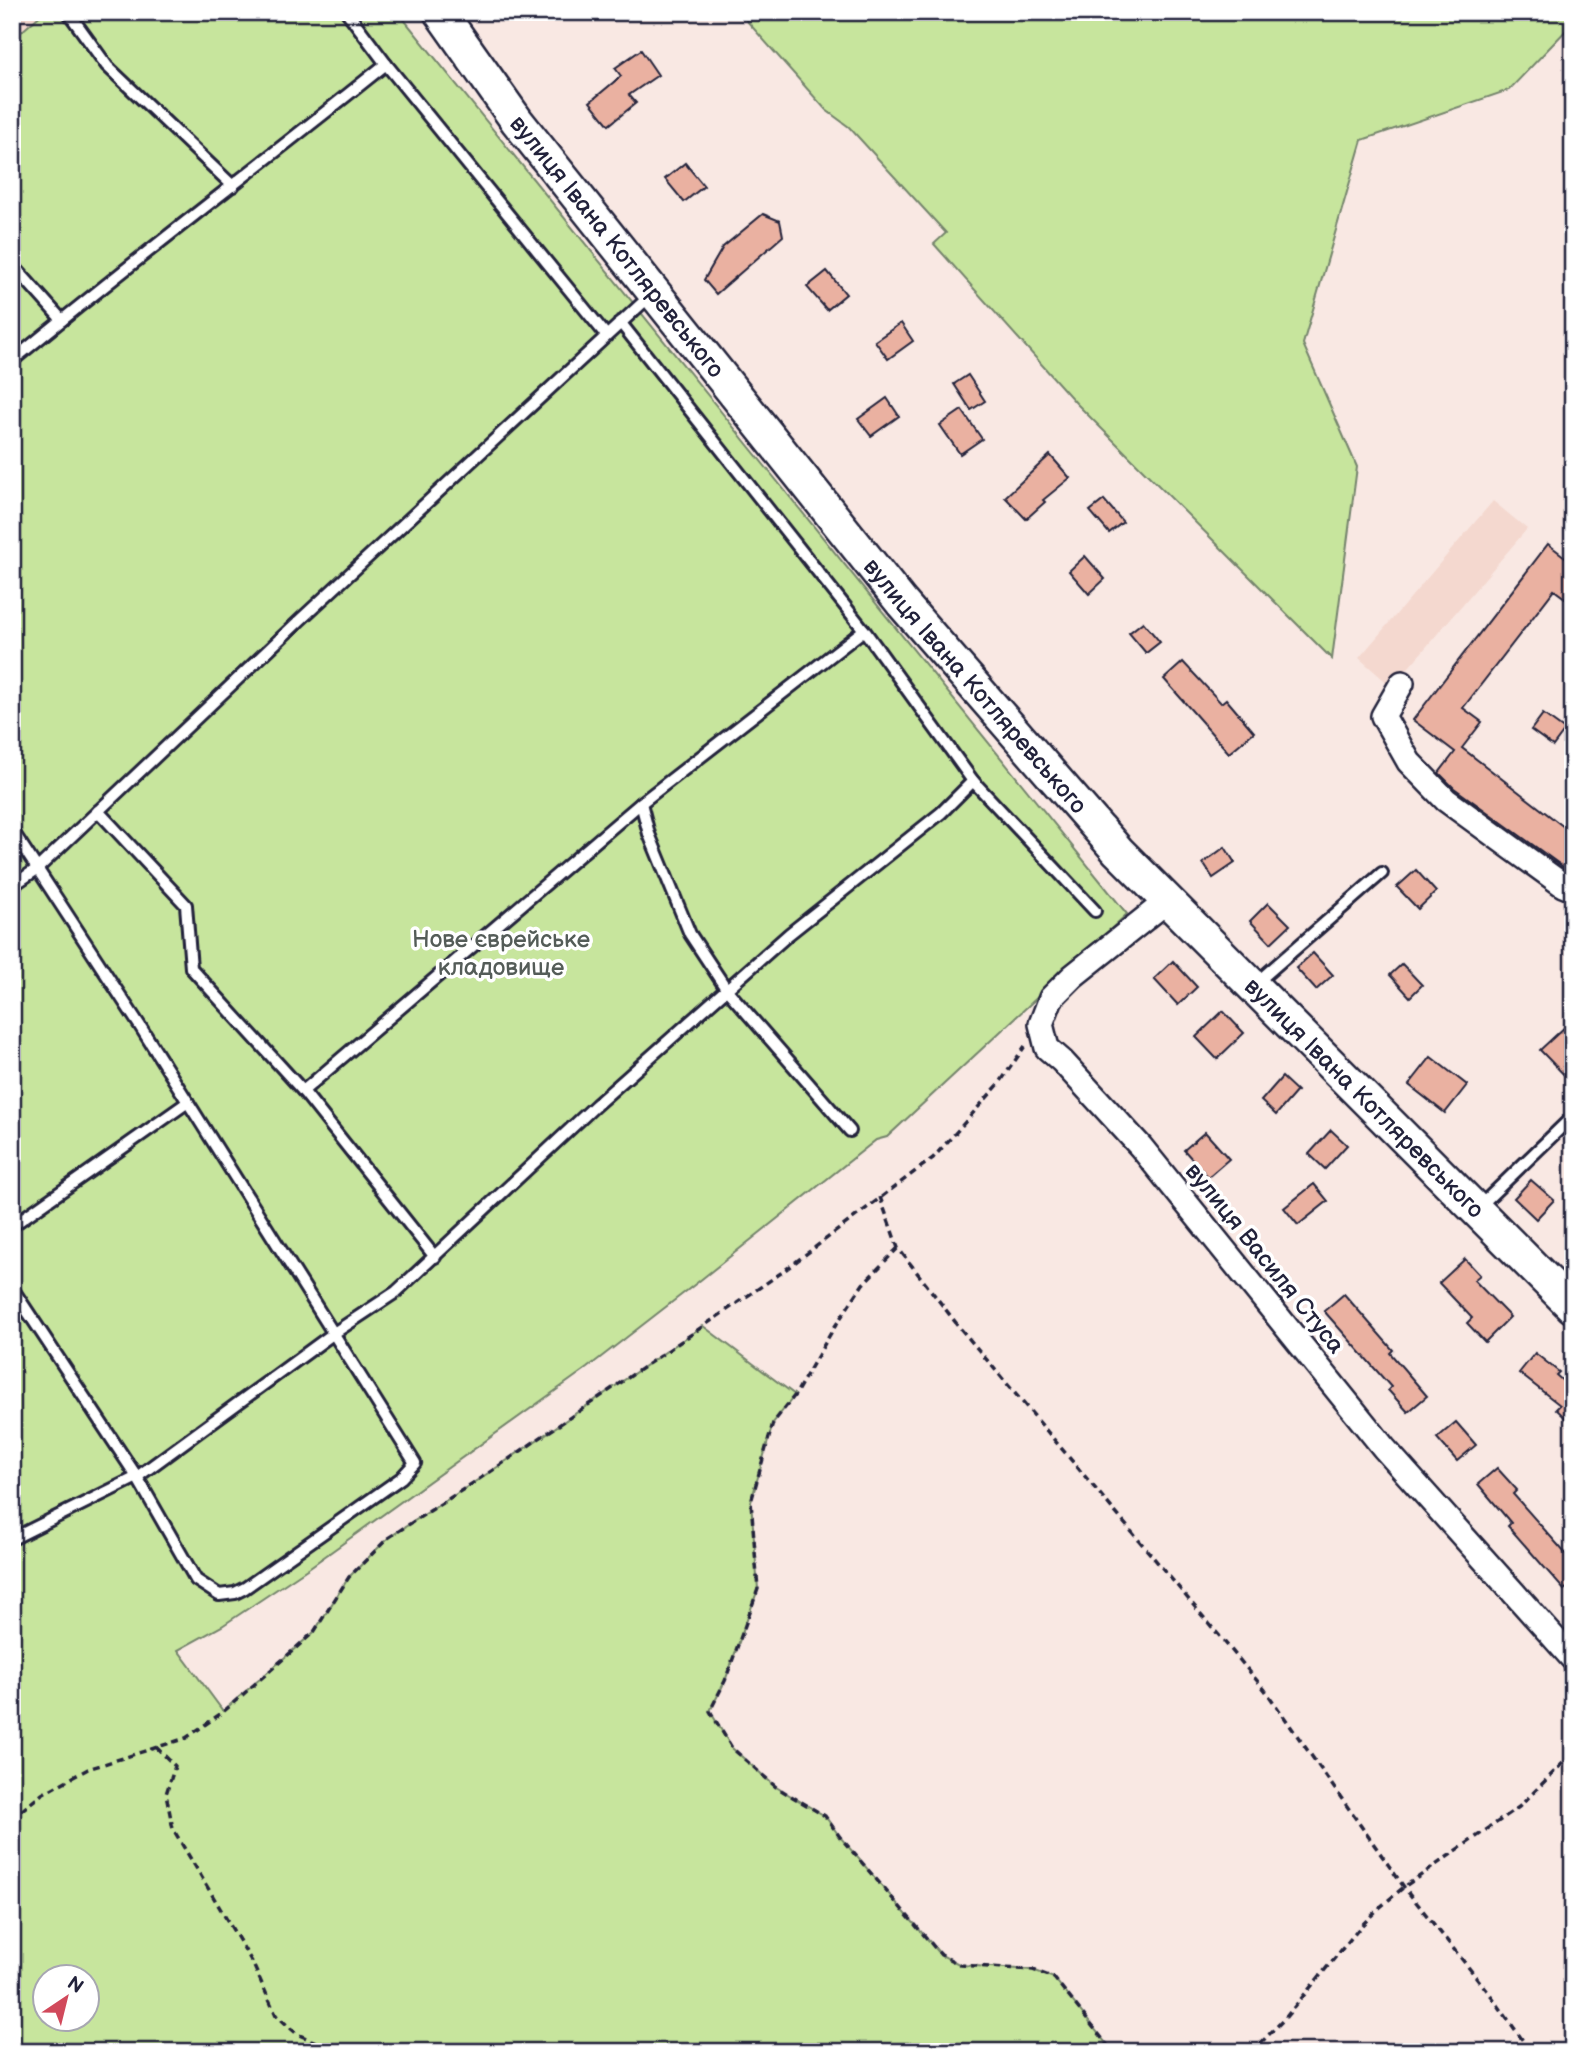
<svg xmlns="http://www.w3.org/2000/svg" width="1585" height="2064" font-family="'Balsamiq Sans',sans-serif">
<style>
.built{fill:#f4d8cf}
.green{fill:#c7e59d;stroke:#74846c;stroke-width:2;fill-rule:evenodd}
.building{fill:#eab1a1;stroke:#22223b;stroke-width:2}
.lines{fill:none;stroke-linecap:round;stroke-linejoin:round}
.lane-casing{stroke:#22223b;stroke-width:16}
.street-casing{stroke:#22223b;stroke-width:28}
.secondary-casing{stroke:#22223b;stroke-width:37}
.path{stroke:#22223b;stroke-width:3.5;stroke-dasharray:7 5;stroke-linecap:butt}
.lane{stroke:#fff;stroke-width:10}
.street{stroke:#fff;stroke-width:23}
.secondary{stroke:#fff;stroke-width:32}
.labels{text-anchor:middle;stroke-width:7;stroke-linejoin:round;paint-order:stroke}
.street-label{font-size:24px;fill:#22223b;stroke:#fff}
.park-label{font-size:24px;fill:#545c58;stroke:#fff}
</style>
<rect width="100%" height="100%" fill="#f9e8e3"/>
<filter id="ink" filterUnits="userSpaceOnUse"><feTurbulence type="fractalNoise" baseFrequency=".0143" numOctaves="2"/><feDisplacementMap in="SourceGraphic" scale="14" xChannelSelector="R" yChannelSelector="G"/><feConvolveMatrix kernelMatrix="1 2 1 2 8 2 1 2 1" color-interpolation-filters="sRGB"/></filter>
<g filter="url(#ink)">
<!-- built -->
<g class="built">
<polygon points="12,12 44,12 12,40"/>
<polygon points="1493,501 1527,529 1392,687 1359,658"/>
</g>
<!-- green -->
<g class="green">
<path d="M44,12h354l729,902 -240,223 -11,3 -178,142 -111,86 -277,199 -88,59 -44,24 45,61 91,-79 35,-55 39,-39 105,-68 210,-144 92,69 -22,28 -22,79 7,87 -33,92 -15,30 22,37 44,39 49,29 15,21 101,118 20,10 72,5 21,8 59,74h-1101v-2012zM46,1976h42v42h-42z"/>
<polygon points="739,12 1573,12 1573,23 1509,90 1362,140 1303,344 1357,467 1332,659 1076,403 934,244 946,233 849,127 826,110"/>
</g>
<!-- building -->
<g class="building">
<polygon points="641,50 658,75 629,95 636,103 609,125 590,102 621,76 615,68"/>
<polygon points="685,163 704,186 684,202 665,179"/>
<polygon points="763,214 780,221 783,236 716,294 704,280 723,247"/>
<polygon points="827,271 846,294 827,310 807,287"/>
<polygon points="901,323 913,341 888,359 875,341"/>
<polygon points="968,375 985,401 971,410 954,384"/>
<polygon points="887,398 899,416 871,436 858,419"/>
<polygon points="962,410 982,439 960,454 940,425"/>
<polygon points="1050,455 1070,478 1043,500 1045,502 1026,519 1005,497"/>
<polygon points="1104,500 1123,522 1109,533 1090,511"/>
<polygon points="1548,544 1573,563 1573,604 1554,590 1463,708 1482,722 1462,748 1573,834 1573,874 1454,788 1439,773 1455,752 1413,720"/>
<polygon points="1085,556 1105,579 1089,594 1069,571"/>
<polygon points="1143,622 1160,642 1146,653 1129,633"/>
<polygon points="1183,662 1221,703 1226,699 1254,732 1229,753 1164,679"/>
<polygon points="1543,714 1565,730 1553,746 1531,730"/>
<polygon points="1225,847 1235,863 1213,878 1203,863"/>
<polygon points="1416,870 1436,892 1418,909 1397,887"/>
<polygon points="1268,903 1290,925 1271,943 1250,921"/>
<polygon points="1313,953 1333,975 1316,990 1296,968"/>
<polygon points="1173,961 1197,987 1178,1005 1154,979"/>
<polygon points="1402,964 1422,985 1410,997 1390,975"/>
<polygon points="1223,1011 1244,1033 1217,1059 1196,1037"/>
<polygon points="1566,1026 1573,1033 1573,1084 1540,1050"/>
<polygon points="1431,1057 1467,1085 1445,1113 1409,1085"/>
<polygon points="1282,1077 1297,1091 1276,1115 1261,1101"/>
<polygon points="1331,1130 1347,1145 1325,1169 1309,1154"/>
<polygon points="1205,1132 1229,1159 1208,1177 1184,1150"/>
<polygon points="1531,1180 1554,1200 1536,1219 1514,1198"/>
<polygon points="1314,1184 1328,1201 1298,1225 1284,1208"/>
<polygon points="1465,1259 1480,1275 1474,1280 1510,1317 1485,1342 1467,1323 1472,1318 1439,1283"/>
<polygon points="1344,1294 1393,1350 1390,1353 1427,1396 1408,1412 1388,1390 1391,1387 1324,1311"/>
<polygon points="1535,1353 1559,1372 1556,1375 1573,1390 1573,1425 1556,1409 1560,1405 1519,1373"/>
<polygon points="1456,1422 1476,1445 1457,1461 1437,1438"/>
<polygon points="1497,1468 1517,1490 1513,1494 1573,1562 1573,1583 1564,1590 1508,1526 1511,1523 1478,1484"/>
</g>
<g class="lines">
<defs>
<g id="lane">
<polyline points="68,12 107,66 233,186"/>
<polyline points="347,12 386,64 606,335"/>
<polyline points="12,264 62,320"/>
<polyline points="620,322 864,630 973,781 1095,911"/>
<path d="M12,361c123,-102 250,-197 374,-297"/>
<polyline points="641,803 649,834 690,934 727,990 850,1131"/>
<polyline points="98,811 186,905 191,968 303,1091 435,1257"/>
<polyline points="12,830 140,1026 415,1463 401,1478 245,1588 235,1593 219,1595 196,1580 137,1477 12,1288"/>
<polyline points="12,886 37,869 300,620 652,294"/>
<polyline points="1255,984 1382,873"/>
<polyline points="303,1091 641,803 864,630"/>
<polyline points="1479,1207 1573,1116"/>
<polyline points="12,1226 188,1102"/>
<polyline points="12,1539 137,1477 334,1333 396,1292 596,1105 789,934 941,813 973,781"/>
</g>
<g id="street">
<polyline points="1402,683 1383,716 1409,762 1446,800 1563,885 1573,889"/>
<polyline points="1167,901 1073,976 1051,998 1041,1024 1047,1048 1062,1061 1141,1147 1384,1448 1573,1659"/>
</g>
<g id="secondary">
<path id="s1" d="M440,12l77,109 385,482 216,248 455,456"/>
</g>
</defs>
<!-- lane casing -->
<use href="#lane" class="lane-casing"/>
<!-- street casing -->
<use href="#street" class="street-casing"/>
<!-- secondary casing -->
<use href="#secondary" class="secondary-casing"/>
<!-- path -->
<g class="path">
<polyline points="880,1197 898,1248 960,1328 1265,1690 1404,1887 1493,1998 1531,2052"/>
<polyline points="898,1248 863,1284 832,1331 795,1395 773,1423 751,1502 758,1589 725,1681 710,1711 732,1748 776,1787 825,1816 840,1837 941,1955 961,1965 1033,1970 1054,1978 1113,2052"/>
<polyline points="156,1747 175,1766 166,1794 173,1829 252,1962 276,2015 297,2034 323,2045 351,2048 353,2052"/>
<polyline points="12,1818 42,1794 88,1769 186,1738 223,1712 314,1632 349,1577 388,1538 493,1470 781,1273 933,1158 999,1084 1025,1046"/>
<polyline points="1252,2052 1286,2017 1362,1925 1378,1909 1404,1887 1519,1807 1573,1753"/>
</g>
<!-- lane -->
<use href="#lane" class="lane"/>
<!-- street -->
<use href="#street" class="street"/>
<!-- secondary -->
<use href="#secondary" class="secondary"/>
</g>
</g>
<g class="labels">
<!-- street labels -->
<g class="street-label">
<text dy="8" stroke="none"><textPath href="#s1" startOffset="294">вулиця Івана Котляревського</textPath></text>
<text dy="8" stroke="none"><textPath href="#s1" startOffset="861">вулиця Івана Котляревського</textPath></text>
<text dy="8" stroke="none"><textPath href="#s1" startOffset="1428">вулиця Івана Котляревського</textPath></text>
<text transform="translate(1265 1258) rotate(51)" y="8">вулиця Василя Стуса</text>
</g>
<!-- park labels -->
<g class="park-label">
<text x="501" y="947">Нове єврейське<tspan x="501" dy="28">кладовище</tspan></text>
</g>
</g>
<!-- margin -->
<rect width="1585" height="2064" fill="none" stroke="#fff" stroke-width="42"/>
<rect x="21" y="21" width="1543" height="2022" fill="none" stroke="#22223b" stroke-width="2.5" filter="url(#ink)"/>
<!-- north arrow -->
<g transform="translate(66 1998) rotate(35)"><circle r="33" fill="#ffffff" stroke="#a7a7b1" stroke-width="2"/>
<path d="M0-5L12 26L0 18L-12 26Z" fill="#d1495b"/>
<text y="-10" font-size="19" font-weight="bold" text-anchor="middle" fill="#22223b">N</text>
</g>
</svg>
